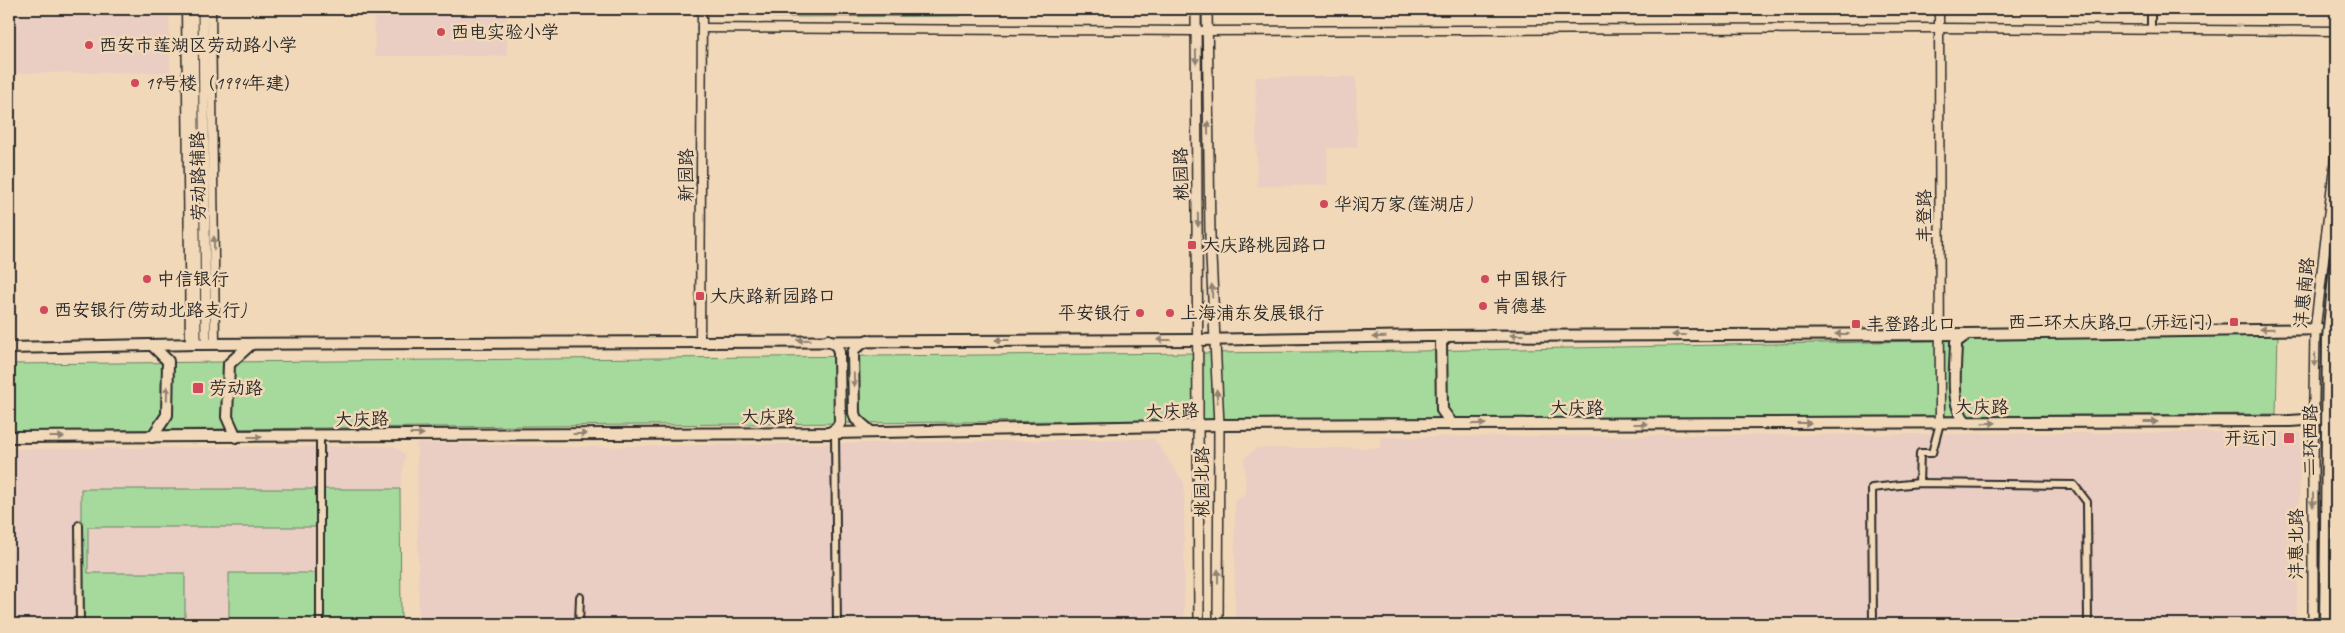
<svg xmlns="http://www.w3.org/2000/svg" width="2345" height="633" font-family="Caveat,'LXGW WenKai TC',sans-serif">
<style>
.built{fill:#eacdc3}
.green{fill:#a6da9d;stroke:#688264}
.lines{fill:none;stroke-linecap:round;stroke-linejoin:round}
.minor-casing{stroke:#2b2b2b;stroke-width:10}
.tertiary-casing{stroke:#2b2b2b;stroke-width:11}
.secondary-casing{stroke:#2b2b2b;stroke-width:12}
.primary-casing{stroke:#2b2b2b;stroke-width:14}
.trunk-casing{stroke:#2b2b2b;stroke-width:14}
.minor{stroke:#f1d8b8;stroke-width:6}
.tertiary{stroke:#f1d8b8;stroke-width:8}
.secondary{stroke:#f1d8b8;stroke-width:9}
.primary{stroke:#f1d8b8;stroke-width:10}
.trunk{stroke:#f1d8b8;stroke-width:10}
.trunk-bridge-casing{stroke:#2b2b2b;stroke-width:14;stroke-linecap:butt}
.trunk-bridge{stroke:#f1d8b8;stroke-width:10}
.oneway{fill:#8e8272}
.poi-dot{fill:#d1495b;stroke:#f1d8b8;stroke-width:2}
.labels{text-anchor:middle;stroke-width:5;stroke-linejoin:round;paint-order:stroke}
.poi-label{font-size:18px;fill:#2b2b2b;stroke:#f1d8b8;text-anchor:start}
.street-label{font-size:18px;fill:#2b2b2b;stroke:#f1d8b8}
</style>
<rect width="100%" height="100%" fill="#f1d8b8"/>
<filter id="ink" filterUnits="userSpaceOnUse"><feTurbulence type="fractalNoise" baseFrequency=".02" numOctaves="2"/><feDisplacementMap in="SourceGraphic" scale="10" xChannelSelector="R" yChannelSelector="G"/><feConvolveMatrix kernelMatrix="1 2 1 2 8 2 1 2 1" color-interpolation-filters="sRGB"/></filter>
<g filter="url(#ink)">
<!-- built -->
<g class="built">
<polygon points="374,9 507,9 507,56 375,56"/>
<polygon points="1332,9 1438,9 1438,15 1333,16"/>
<polygon points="9,16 169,17 170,72 9,73"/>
<polygon points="1256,77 1356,77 1357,147 1327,148 1327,185 1257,186"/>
<polygon points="2301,432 2296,624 1235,624 1235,501 1246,493 1244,459 1256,448 1380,448 1381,437"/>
<polygon points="1154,439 1184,483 1184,624 419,624 417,443 574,447"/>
<polygon points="394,446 405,455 400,489 401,624 9,624 9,449"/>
</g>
<!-- green -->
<g class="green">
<polygon points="773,9 959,9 959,16 773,17"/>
<polygon points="2278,334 2276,414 1171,420 9,431 9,364 1419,351"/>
<polygon points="81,489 400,489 401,624 229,624 229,573 317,573 316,527 88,527 88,573 185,573 185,624 81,624"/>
</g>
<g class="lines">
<defs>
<g id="minor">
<polyline points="2151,30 2151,9"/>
<polyline points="835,433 837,624"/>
<polyline points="320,436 320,624"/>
<polyline points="1919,483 1920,453 1932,453 1940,423"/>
<polyline points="79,525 80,624"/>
<polyline points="579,624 580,597"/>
<polyline points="1873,624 1872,488 1919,483 2074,485 2087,502 2088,624"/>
</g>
<g id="tertiary">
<polyline points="186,9 190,344"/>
<polyline points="211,9 215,344"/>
<polyline points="1939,9 1940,423"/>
<polyline points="702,28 1195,31 1939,28 2336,31"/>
<polyline points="700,341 702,9"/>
</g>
<g id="secondary">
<polyline points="193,9 196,344"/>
<polyline points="203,9 206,344"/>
<polyline points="1196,9 1199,624"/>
<polyline points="1207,9 1210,235 1219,425 1218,624"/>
<polyline points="2313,624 2313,462 2315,330 2336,155"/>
</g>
<g id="primary">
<polyline points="1448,336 1441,342 1442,410 1452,424"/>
<polyline points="828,340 837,346 839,352 840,423 836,429 829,433"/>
<polyline points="868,340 855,348 853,353 854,413 856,419 871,432"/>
<polyline points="9,348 196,344 1198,340 1428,336 1968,334 2336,329"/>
<path d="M1967,423c-18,-16 -11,-58 -11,-81l11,-8"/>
<polyline points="9,437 835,433 1219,425 2290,421 2336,418"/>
<polyline points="152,437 167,415 168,361 152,345"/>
<polyline points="236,437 227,417 229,364 251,344"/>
</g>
<polyline id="trunk" points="2336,624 2336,436"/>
</defs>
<!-- minor casing -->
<use href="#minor" class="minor-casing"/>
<!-- tertiary casing -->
<use href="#tertiary" class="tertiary-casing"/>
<!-- secondary casing -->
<use href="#secondary" class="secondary-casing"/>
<!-- primary casing -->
<use href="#primary" class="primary-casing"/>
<!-- trunk casing -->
<use href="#trunk" class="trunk-casing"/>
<!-- minor -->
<use href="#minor" class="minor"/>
<!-- tertiary -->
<use href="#tertiary" class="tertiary"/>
<!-- secondary -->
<use href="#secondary" class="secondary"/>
<!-- primary -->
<use href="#primary" class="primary"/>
<!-- trunk -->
<use href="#trunk" class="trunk"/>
<defs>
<polyline id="trunk-bridge" points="2325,624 2328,338 2336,256"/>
</defs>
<!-- trunk-bridge casing -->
<use href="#trunk-bridge" class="trunk-bridge-casing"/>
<!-- trunk-bridge -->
<use href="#trunk-bridge" class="trunk-bridge"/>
</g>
<!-- one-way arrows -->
<defs><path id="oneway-solid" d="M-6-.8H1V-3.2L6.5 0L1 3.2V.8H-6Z" transform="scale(1.25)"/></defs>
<g class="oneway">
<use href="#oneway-solid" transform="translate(1196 57) rotate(89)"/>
<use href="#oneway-solid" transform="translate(1208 128) rotate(-91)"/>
<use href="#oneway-solid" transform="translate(1198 220) rotate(89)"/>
<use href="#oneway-solid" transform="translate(214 243) rotate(-91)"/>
<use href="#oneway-solid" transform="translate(1212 291) rotate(-92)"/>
<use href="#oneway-solid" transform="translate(2267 329) rotate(179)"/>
<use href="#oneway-solid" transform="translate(1842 334) rotate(180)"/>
<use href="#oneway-solid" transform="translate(1517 335) rotate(180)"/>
<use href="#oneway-solid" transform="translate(1679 335) rotate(180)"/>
<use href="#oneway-solid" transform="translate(1379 337) rotate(179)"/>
<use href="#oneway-solid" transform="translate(804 340) rotate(179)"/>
<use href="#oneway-solid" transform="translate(1002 340) rotate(180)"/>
<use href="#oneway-solid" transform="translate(1164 340) rotate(180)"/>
<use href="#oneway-solid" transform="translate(2315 360) rotate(91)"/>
<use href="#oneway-solid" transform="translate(854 380) rotate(89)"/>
<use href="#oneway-solid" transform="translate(167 393) rotate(-89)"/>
<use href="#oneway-solid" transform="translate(1217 396) rotate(-94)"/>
<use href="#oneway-solid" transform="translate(2151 422)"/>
<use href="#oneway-solid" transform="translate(1804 423)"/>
<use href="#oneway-solid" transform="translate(1989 423) rotate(-1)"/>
<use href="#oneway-solid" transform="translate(1479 424)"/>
<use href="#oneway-solid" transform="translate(1641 424)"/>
<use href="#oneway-solid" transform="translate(417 434)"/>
<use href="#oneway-solid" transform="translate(580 434)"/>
<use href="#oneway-solid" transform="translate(57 437)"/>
<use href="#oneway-solid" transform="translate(255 437)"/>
<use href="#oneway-solid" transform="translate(2313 500) rotate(90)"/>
<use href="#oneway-solid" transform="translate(1218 576) rotate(-90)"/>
</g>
</g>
<!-- markers -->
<g class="poi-dot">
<circle cx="441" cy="32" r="5"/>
<circle cx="89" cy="45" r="5"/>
<circle cx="135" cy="83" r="5"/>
<circle cx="1324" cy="204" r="5"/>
<rect x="1187" y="240" width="10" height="10" rx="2.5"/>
<circle cx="147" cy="279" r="5"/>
<circle cx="1485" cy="279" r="5"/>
<rect x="695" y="291" width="10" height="10" rx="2.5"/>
<circle cx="1483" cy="306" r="5"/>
<circle cx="44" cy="310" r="5"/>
<circle cx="1140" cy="313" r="5"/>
<circle cx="1170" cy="313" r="5"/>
<rect x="2229" y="317" width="10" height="10" rx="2.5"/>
<rect x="1851" y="319" width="10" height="10" rx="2.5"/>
<rect x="192" y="382" width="12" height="12" rx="2.5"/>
<rect x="2283" y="432" width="12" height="12" rx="2.5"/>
</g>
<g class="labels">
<!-- poi labels -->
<g class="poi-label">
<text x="451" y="38">西电实验小学</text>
<text x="99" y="51">西安市莲湖区劳动路小学</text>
<text x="145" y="89">19号楼（1994年建）</text>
<text x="1334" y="210">华润万家(莲湖店)</text>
<text x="1202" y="251">大庆路桃园路口</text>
<text x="157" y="285">中信银行</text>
<text x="1495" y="285">中国银行</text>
<text x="710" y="302">大庆路新园路口</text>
<text x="1493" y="312">肯德基</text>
<text x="54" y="316">西安银行(劳动北路支行)</text>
<text x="1130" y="319" text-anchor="end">平安银行</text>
<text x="1180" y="319">上海浦东发展银行</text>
<text x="2224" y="328" text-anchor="end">西二环大庆路口（开远门）</text>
<text x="1866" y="330">丰登路北口</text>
<text x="209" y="394">劳动路</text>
<text x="2278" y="444" text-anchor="end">开远门</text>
</g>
<!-- street labels -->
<g class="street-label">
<text transform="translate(1181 174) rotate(-91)" y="6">桃园路</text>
<text transform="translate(686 175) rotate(-90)" y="6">新园路</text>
<text transform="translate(198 176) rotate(-91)" y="6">劳动路辅路</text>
<text transform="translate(1924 216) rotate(-90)" y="6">丰登路</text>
<text transform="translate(2304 293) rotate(-84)" y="6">沣惠南路</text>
<text x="1982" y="413">大庆路</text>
<text x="1577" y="414">大庆路</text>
<text transform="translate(1172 411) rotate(-2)" y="6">大庆路</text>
<text x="768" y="423">大庆路</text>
<text transform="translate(362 419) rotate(-1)" y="6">大庆路</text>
<text transform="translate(2310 440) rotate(-89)" y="6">二环西路</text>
<text transform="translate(1202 482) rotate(-90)" y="6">桃园北路</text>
<text transform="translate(2296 544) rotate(-90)" y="6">沣惠北路</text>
</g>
</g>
<!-- margin -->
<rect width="2345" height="633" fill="none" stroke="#f1d8b8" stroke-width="30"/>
<rect x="15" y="15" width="2315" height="603" fill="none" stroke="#2b2b2b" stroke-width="2" filter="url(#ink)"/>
</svg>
